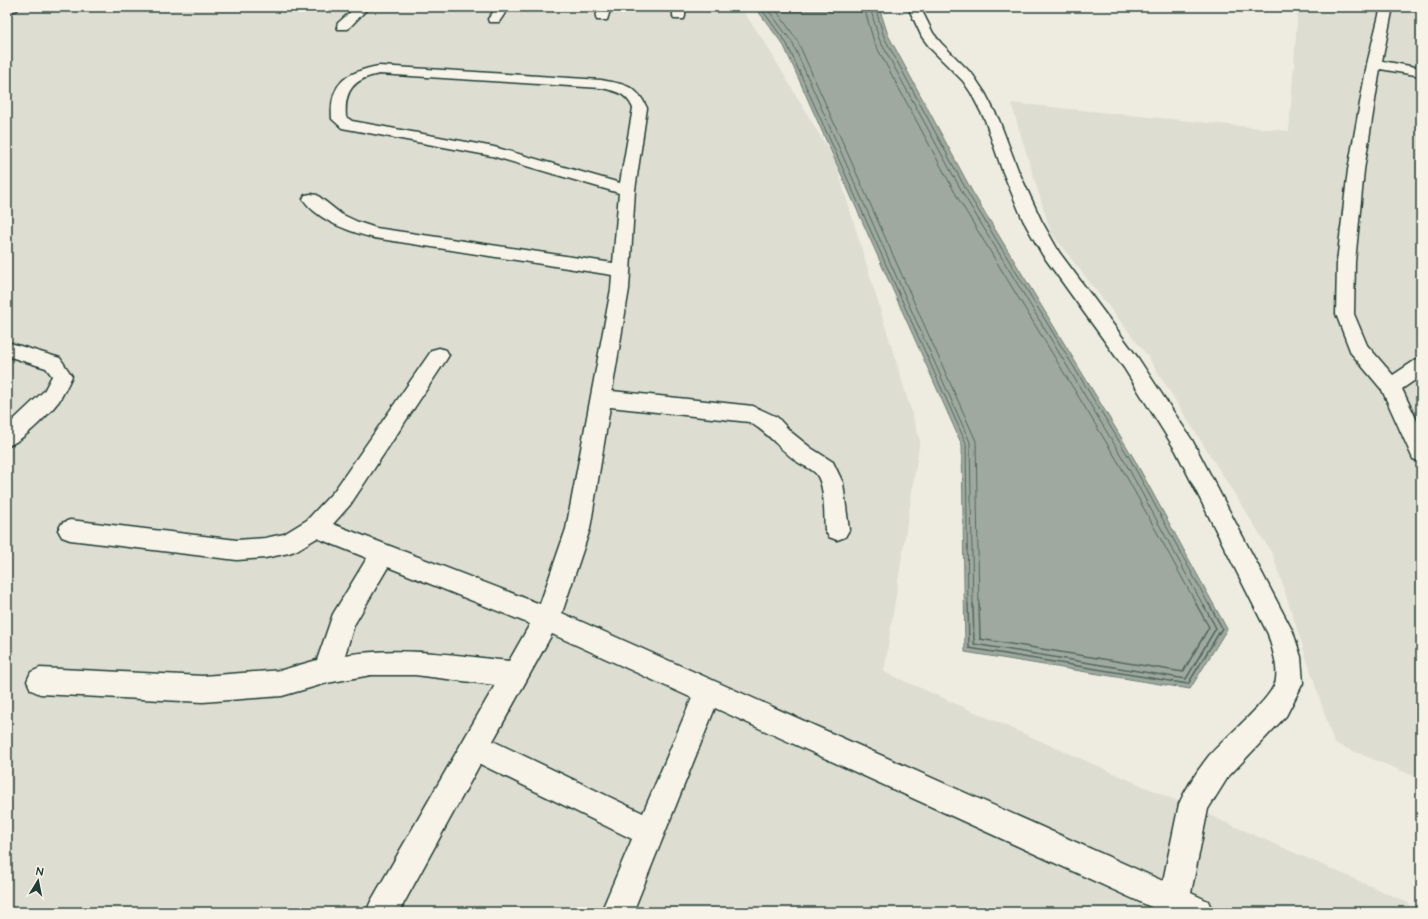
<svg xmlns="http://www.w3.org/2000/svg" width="1428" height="919" font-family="'Architects Daughter',sans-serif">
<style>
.built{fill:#ddddd2}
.water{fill:#9fa99f;stroke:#6c7e74}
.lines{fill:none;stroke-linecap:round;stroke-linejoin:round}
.shore-far1{stroke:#52685f;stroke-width:1}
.shore{stroke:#52685f;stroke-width:1.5}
.minor-casing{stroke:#1f3d34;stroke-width:3}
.minor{fill:#f7f3e8;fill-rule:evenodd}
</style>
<rect width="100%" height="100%" fill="#eeece1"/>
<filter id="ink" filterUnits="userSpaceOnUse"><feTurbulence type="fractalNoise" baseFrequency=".025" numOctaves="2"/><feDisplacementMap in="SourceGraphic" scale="8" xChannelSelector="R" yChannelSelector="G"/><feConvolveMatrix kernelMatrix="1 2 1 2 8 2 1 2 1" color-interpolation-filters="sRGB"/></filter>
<g filter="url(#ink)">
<!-- built -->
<g class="built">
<polygon points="7,7 740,7 764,41 835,161 920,440 884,672 1409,903 1410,912 7,912"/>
<polygon points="1298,7 1421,7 1421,779 1334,743 1273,555 1146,354 1051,233 1011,103 1289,131"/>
</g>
<!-- water -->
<polygon class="water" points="755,7 879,7 888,35 973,193 1133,457 1227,629 1190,689 965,652 962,445 784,46"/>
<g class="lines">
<!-- shore-far1 -->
<g class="shore-far1">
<polyline points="760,7 787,44 966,443 968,605"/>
<polyline points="766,7 792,42 970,442 973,605"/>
<polyline points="774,7 797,40 976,441 979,605"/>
<polyline points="864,7 874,42 959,200 1120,465 1197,605"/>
<polyline points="870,7 879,39 965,197 1125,462 1203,605"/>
<polyline points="875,7 884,37 969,195 1130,459 1209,605"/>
</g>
<!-- shore -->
<g class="shore">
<polyline points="968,604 969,648 1188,684 1222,628 1209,604"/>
<polyline points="973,604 974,644 1186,679 1216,628 1203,604"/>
<polyline points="979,604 980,639 1183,672 1209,627 1196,604"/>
</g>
<defs>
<g id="minor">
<polygon points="7,7 19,7 17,10 7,13"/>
<polygon points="356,7 369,7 348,29 338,29 337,26 338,23"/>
<polygon points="497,7 509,7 499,22 489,22 488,19"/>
<polygon points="599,7 611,7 607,20 597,20 596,17"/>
<polygon points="673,7 685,7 685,16 684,19 674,19 673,16"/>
<path d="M908,7h12l13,26 8,10 32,32 12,18 14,27 19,50 23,50 18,32 79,106 54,82 101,192 8,25 2,26 -17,33 -58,61 -20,32 -17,84 17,8 5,11h-51l-447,-204 -82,204h-32l31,-73 -152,-75 -81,148h-33l5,-11 124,-216 -80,-10h-44l-44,8 -45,13 -79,6 -163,-8 -9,-4 -4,-9 4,-9 9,-4 163,8 79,-6 35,-10 16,-46 34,-56 -50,-20 -20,12 -8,3 -24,5 -28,2 -167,-20 -8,-3 -4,-7 4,-7 8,-3 167,20 28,-2 19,-4 23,-14 27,-29 98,-141 7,-2 7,2 3,5 -3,5 -96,145 -17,19 207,80 26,-75 45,-240 1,-14 -238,-37c-24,-6 -57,-18 -71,-39l2,-4 6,-1 6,1 24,19 17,8 18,6 237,35 6,-70 -127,-37 -150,-28 -10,-9c-3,-36 14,-47 47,-53l222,14c22,4 36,5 46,28l-12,82 -6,99 -17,102 141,15 24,11 14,15 20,16 22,14 10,21 6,47 -4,7 -8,3 -8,-3 -4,-7c-1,-14 0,-44 -8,-55 -3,-5 -13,-9 -18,-12 -18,-12 -31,-31 -50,-41l-139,-15 -20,122 -28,84 601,268 16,-77c7,-16 18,-33 29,-47 13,-16 67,-60 68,-78 2,-15 -4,-30 -8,-45l-92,-183 -52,-83 -82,-114 -19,-34 -21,-50 -17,-50 -14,-27 -8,-12 -32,-32 -9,-12zM379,74l222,14c15,3 25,5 32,20l-13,75 -126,-36 -142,-26 -6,-4c-2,-26 7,-38 33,-43zM388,567l142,57 -21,37c-55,-6 -109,-15 -164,-6l9,-30zM552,634l140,64 -49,115 -150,-72z"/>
<polygon points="1381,7 1393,7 1382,61 1421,68 1421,76 1380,69 1364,170 1355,262 1354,314 1367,345 1393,375 1414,361 1421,359 1421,376 1402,389 1421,429 1421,462 1413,459 1382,390 1351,353 1336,314 1337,262 1348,170 1367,64"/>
<path d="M7,342l53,16 12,18c-4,8 -8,17 -13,25 -10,13 -37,41 -52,45v-20l37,-35 8,-15 -6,-8 -39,-12z"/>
</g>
</defs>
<!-- minor casing -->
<use href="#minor" class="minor-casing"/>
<!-- minor -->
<use href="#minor" class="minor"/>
</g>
</g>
<!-- margin -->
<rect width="1428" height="919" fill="none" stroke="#f7f3e8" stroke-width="24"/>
<rect x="12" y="12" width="1404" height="895" fill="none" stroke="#1f3d34" stroke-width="1.5" filter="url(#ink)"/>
<!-- north arrow -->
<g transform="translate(38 881) rotate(10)" stroke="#f7f3e8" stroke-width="3" paint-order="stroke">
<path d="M0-3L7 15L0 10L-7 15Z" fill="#1f3d34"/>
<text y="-6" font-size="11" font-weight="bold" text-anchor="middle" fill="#1f3d34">N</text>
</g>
</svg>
